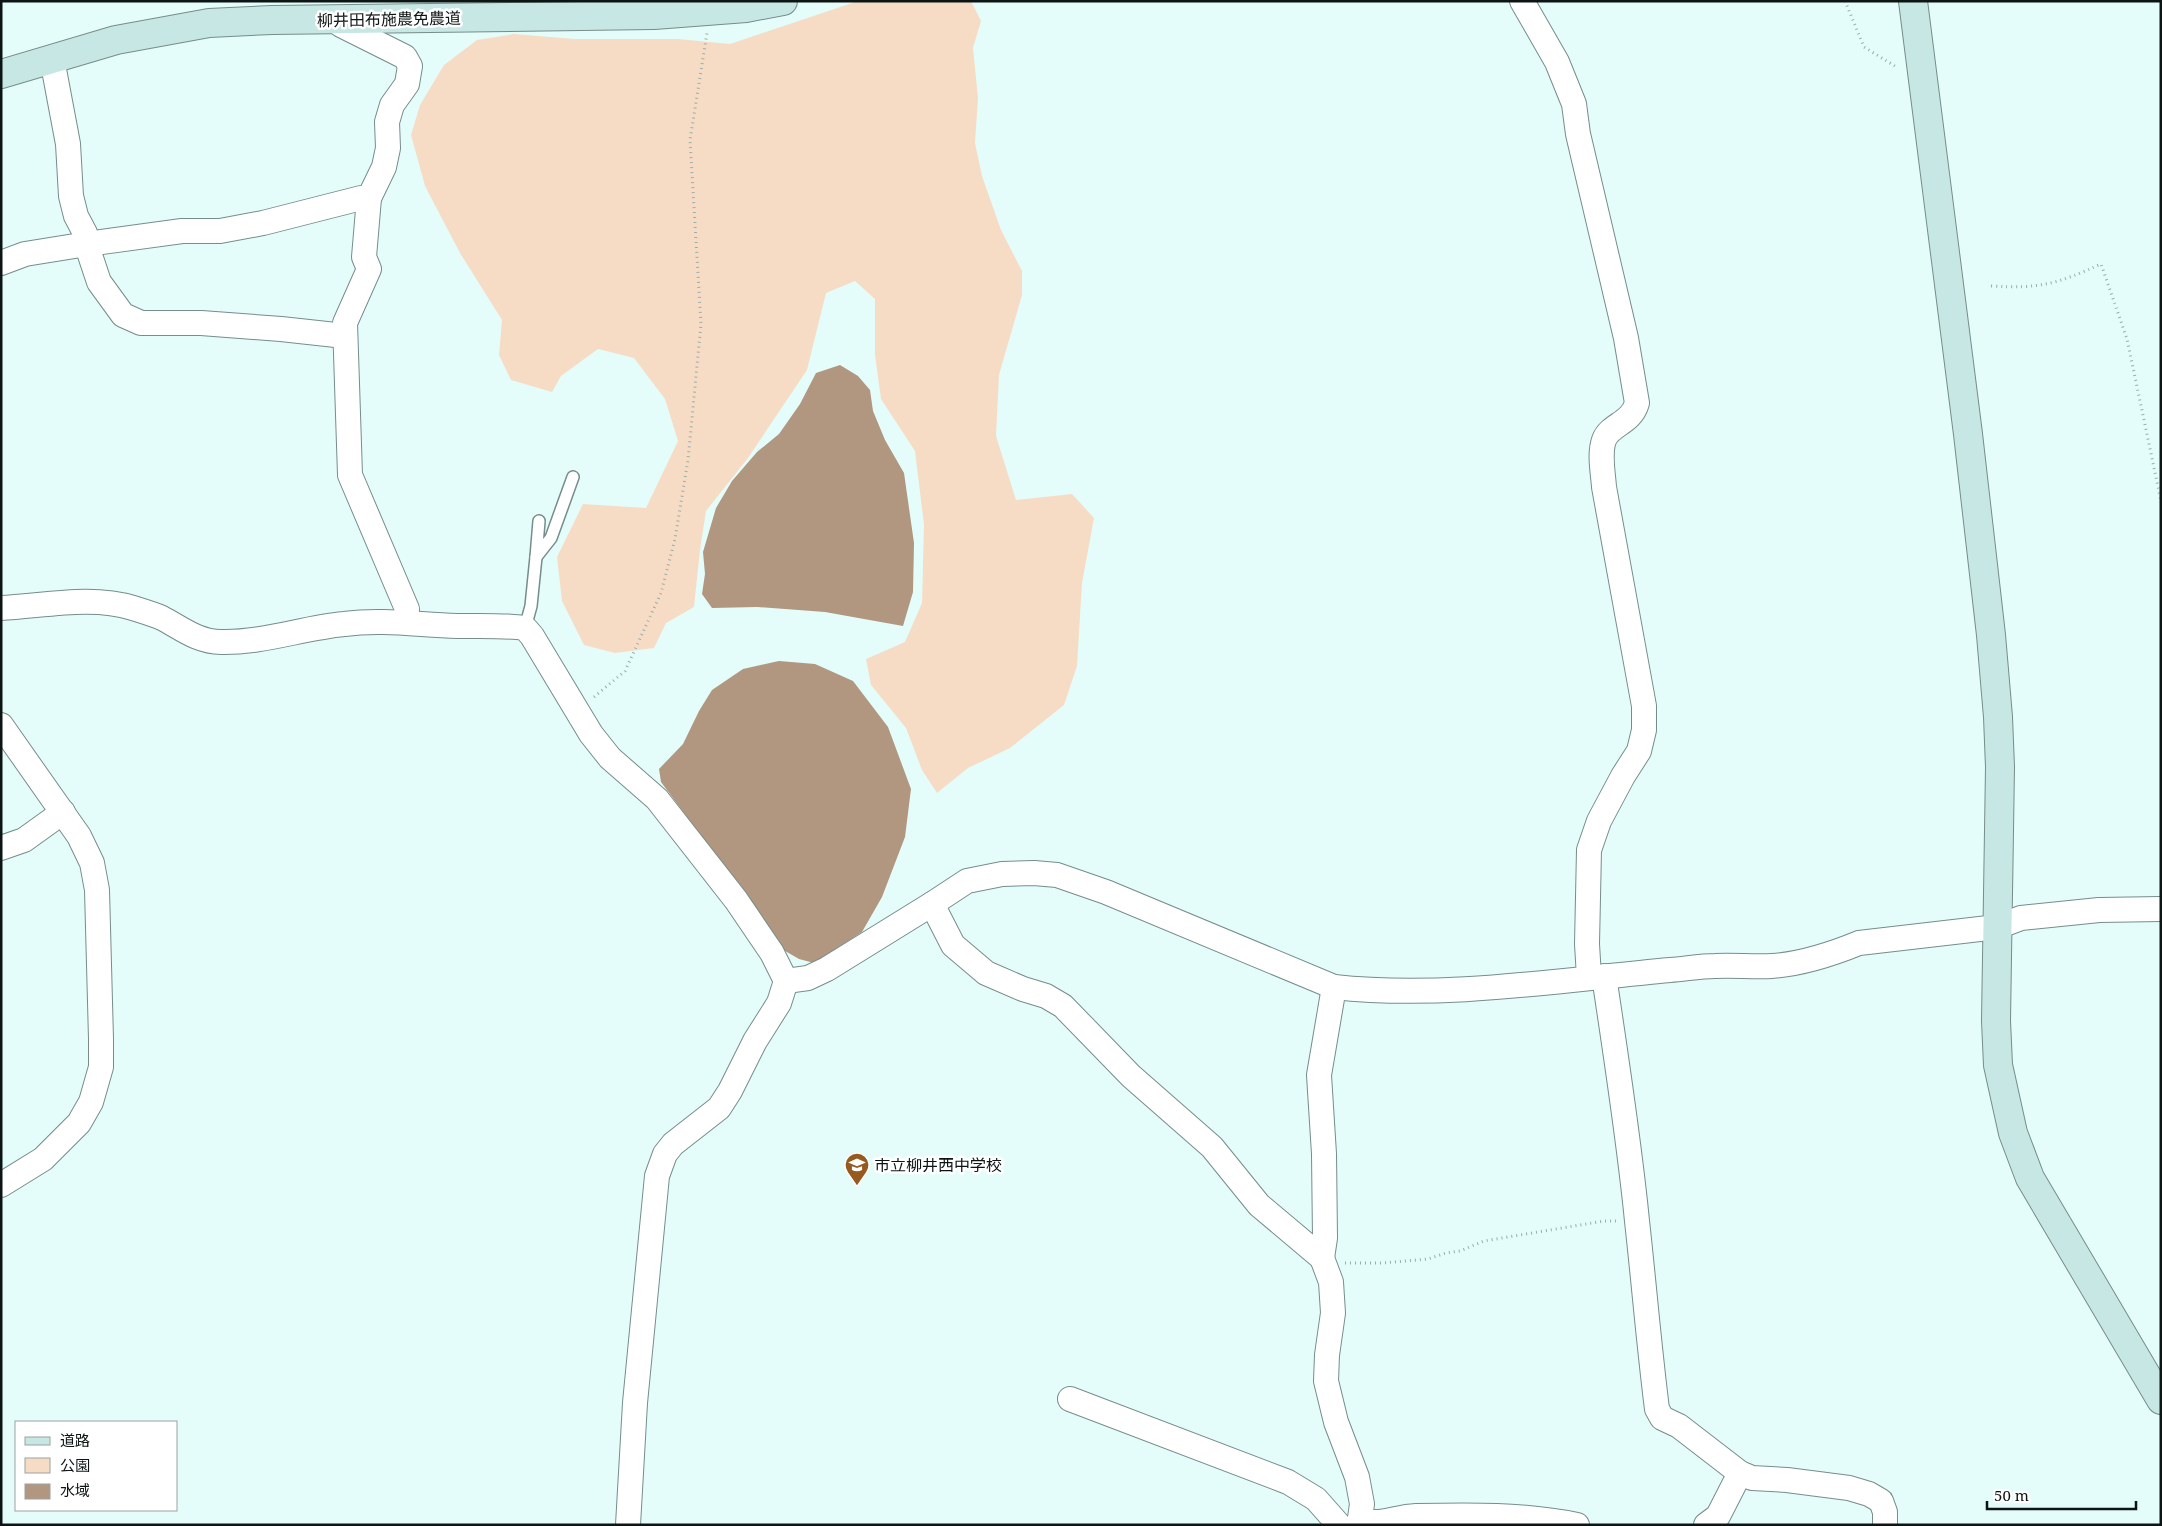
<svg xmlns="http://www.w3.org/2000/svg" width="2162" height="1526" font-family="'Noto Serif','Noto Sans JP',serif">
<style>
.green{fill:#f7dcc5}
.water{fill:#b19680}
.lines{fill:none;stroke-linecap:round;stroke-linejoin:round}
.lane-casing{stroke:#768d8a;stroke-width:14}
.street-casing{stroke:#768d8a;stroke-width:26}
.secondary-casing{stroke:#768d8a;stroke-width:30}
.path{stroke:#99adab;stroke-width:3;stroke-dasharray:1 4;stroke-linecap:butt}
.lane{stroke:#fff;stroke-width:11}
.street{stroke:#fff;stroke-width:24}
.secondary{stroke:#c7e7e4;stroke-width:28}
.labels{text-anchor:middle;stroke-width:5;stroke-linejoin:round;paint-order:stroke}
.street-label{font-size:16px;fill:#0c1514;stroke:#fff}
.poi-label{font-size:16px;fill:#0c1514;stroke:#fff;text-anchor:start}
</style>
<rect width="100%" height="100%" fill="#e4fdfa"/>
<!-- green -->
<polygon class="green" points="858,1 971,1 981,21 973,48 978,98 975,143 982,176 1001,230 1022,271 1022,295 999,375 996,436 1016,500 1072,494 1094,518 1082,583 1077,666 1064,705 1010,748 968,768 937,793 922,770 906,728 871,685 866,659 905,642 922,603 924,525 915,451 881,399 875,355 875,299 855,281 826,293 807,370 748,458 706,511 700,550 694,607 666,623 654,648 615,653 584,645 562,601 557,557 583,504 646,508 678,441 665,399 634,358 598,349 561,376 552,392 511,380 499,355 502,320 460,253 425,186 411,135 420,105 444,65 477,40 514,34 575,39 678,39 730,44"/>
<!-- water -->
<g class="water">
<polygon points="840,365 858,376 870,390 873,411 885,440 904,473 914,543 913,592 903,626 825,612 757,607 712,608 702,594 705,574 703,552 716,508 732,481 757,452 779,434 800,404 816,373"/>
<polygon points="779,661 815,664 853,681 888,727 911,789 905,837 882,897 862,932 814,963 799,959 780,948 728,872 661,782 659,769 683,744 699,711 712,690 743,669"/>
</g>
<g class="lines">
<defs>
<g id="lane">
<polyline points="539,521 536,557 551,538 573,477"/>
<polyline points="525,628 531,606 536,557"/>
</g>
<g id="street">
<path d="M1522,1l35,61 17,42 4,30 48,204 11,65c-6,21 -27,21 -33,37 -5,14 -1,32 0,47l40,219v24l-5,21 -16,25 -24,45 -10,29 -2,94 2,33"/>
<polyline points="52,59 68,144 71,196 76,216 85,233 88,249 99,282 123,315 141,323 201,323 281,329 345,336"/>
<polyline points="369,198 364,257 369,269 345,323 350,475 407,609 406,621"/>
<polyline points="1,263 25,254 87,244 182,231 220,231 263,223 361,198 369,198 384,167 388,148 387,122 392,105 407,84 410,66 405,57 341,25 335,20"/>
<path d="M1,608c42,-2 91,-13 132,0 9,3 20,6 29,10 19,10 36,24 59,24 42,1 81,-14 123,-18 39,-5 75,1 113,2 23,0 46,-1 68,2l7,8 59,98 19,24 47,41 79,101 36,53 14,28 -7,22 -24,38 -25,50 -11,17 -46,36 -8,10 -8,22 -22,227 -7,122"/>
<polyline points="1,725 79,836 92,863 97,890 101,1039 101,1067 91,1102 79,1123 43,1159 1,1185"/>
<polyline points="1,848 24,840 63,812"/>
<path d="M932,904l35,-23 35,-7 32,-1 23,2 49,17 228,95c110,12 226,-7 336,-17 15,-1 30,-4 45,-4 19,-1 38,1 57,0 30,-2 60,-12 87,-23l138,-16 24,-9 78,-8 62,-1"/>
<path d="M1604,976c12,81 25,163 33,245 7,63 12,125 20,188l5,9 17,8 61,47 12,5 35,2 62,8 20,6 12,7 4,11v13"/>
<polyline points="786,981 808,978 827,969 932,904 953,945 986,973 1023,989 1046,996 1063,1006 1131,1076 1212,1147 1259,1205 1322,1258 1331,1282 1333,1313 1327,1355 1326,1381 1336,1422 1357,1477 1362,1504 1359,1525"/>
<polyline points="1322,1258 1325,1238 1324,1154 1319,1075 1334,987"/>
<polyline points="1070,1399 1288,1482 1316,1499 1339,1525"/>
<path d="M1360,1520c22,6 34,-3 56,-4 54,-1 108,-2 161,9"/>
<polyline points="1706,1525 1718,1516 1740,1473"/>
</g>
<g id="secondary">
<polyline points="1913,1 1968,434 1991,635 1998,717 2000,767 1996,1021 1998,1065 2013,1133 2030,1178 2161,1400"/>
<polyline points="1,74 116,40 209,23 272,20 654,15 746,8 783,1"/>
</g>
</defs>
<!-- lane casing -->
<use href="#lane" class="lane-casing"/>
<!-- street casing -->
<use href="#street" class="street-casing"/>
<!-- secondary casing -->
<use href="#secondary" class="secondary-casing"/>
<!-- path -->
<g class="path">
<polyline points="1845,1 1864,47 1898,68"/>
<path d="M1991,286c48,3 66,-2 110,-22l26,75 34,162"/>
<polyline points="594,697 625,671 661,593 675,539 688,460 701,324 690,140 707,33"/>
<polyline points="1345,1263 1383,1263 1428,1259 1446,1253 1460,1251 1484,1241 1604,1221 1616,1221"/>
</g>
<!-- lane -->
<use href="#lane" class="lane"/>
<!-- street -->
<use href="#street" class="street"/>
<!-- secondary -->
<use href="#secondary" class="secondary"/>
</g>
<!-- icons -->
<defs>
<symbol id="school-pin" viewBox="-11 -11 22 30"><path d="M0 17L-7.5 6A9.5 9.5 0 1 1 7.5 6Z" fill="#975a1e" stroke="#fff"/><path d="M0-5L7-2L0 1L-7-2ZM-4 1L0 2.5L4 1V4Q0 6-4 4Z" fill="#fff"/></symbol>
</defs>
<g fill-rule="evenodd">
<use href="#school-pin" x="843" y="1151" width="28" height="38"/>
</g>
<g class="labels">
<!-- street labels -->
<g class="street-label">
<text transform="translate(389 19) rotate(-1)" y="6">柳井田布施農免農道</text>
</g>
<!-- poi labels -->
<g class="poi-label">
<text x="874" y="1171">市立柳井西中学校</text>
</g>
</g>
<!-- border -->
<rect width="2162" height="1526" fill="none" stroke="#0c1514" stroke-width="5"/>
<!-- legend -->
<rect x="15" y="1421" width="162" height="90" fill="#ffffff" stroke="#9ea1a1"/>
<rect x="25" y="1437" width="25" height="8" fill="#c7e7e4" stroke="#9ea1a1"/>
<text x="60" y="1446" font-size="15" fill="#0c1514">道路</text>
<rect x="25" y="1458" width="25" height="15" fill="#f7dcc5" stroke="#9ea1a1"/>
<text x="60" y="1471" font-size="15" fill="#0c1514">公園</text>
<rect x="25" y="1484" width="25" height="15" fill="#b19680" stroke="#9ea1a1"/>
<text x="60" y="1496" font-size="15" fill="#0c1514">水域</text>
<!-- scale -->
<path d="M1987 1501v8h149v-8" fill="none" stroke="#0c1514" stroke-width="2.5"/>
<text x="1994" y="1501" font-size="15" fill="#0c1514" stroke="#ffffff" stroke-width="4" paint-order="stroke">50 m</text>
</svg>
